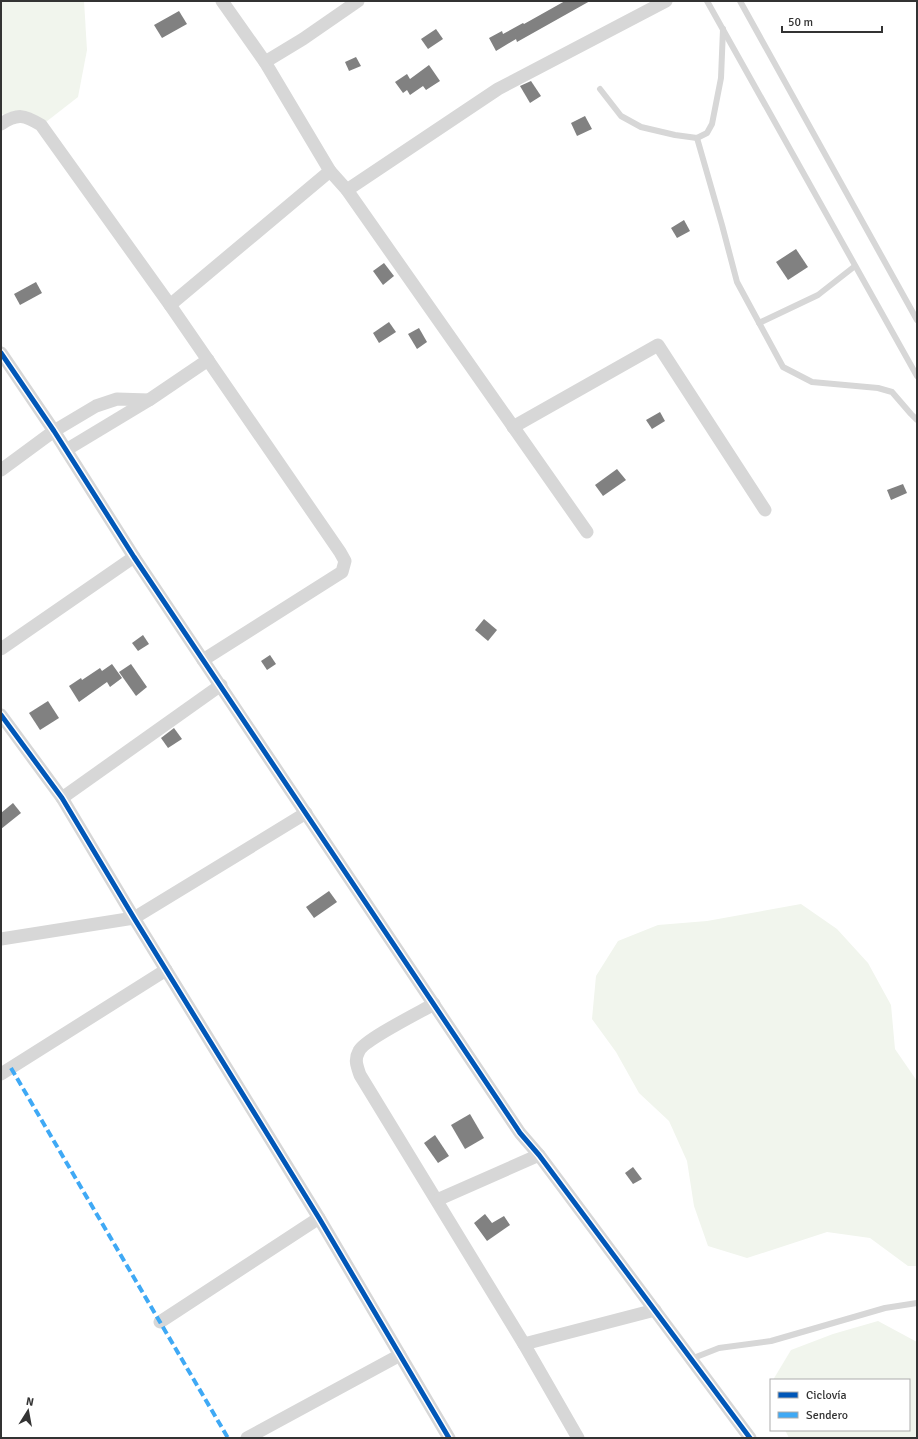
<svg xmlns="http://www.w3.org/2000/svg" width="918" height="1439" font-family="Signika,sans-serif">
<style>
.green{fill:#f1f5ed}
.building{fill:#818181}
.lines{fill:none;stroke-linecap:round;stroke-linejoin:round}
.service{stroke:#d7d7d7;stroke-width:6}
.minor{stroke:#d7d7d7;stroke-width:13}
.quiet{stroke:#3fa9f5;stroke-width:4;stroke-dasharray:8 4;stroke-linecap:butt}
.cycleway-casing{stroke:#fff;stroke-width:8}
.cycleway{stroke:#0057b8;stroke-width:5}
</style>
<rect width="100%" height="100%" fill="#fff"/>
<!-- green -->
<g class="green">
<polygon points="1,1 84,1 87,50 78,97 42,125 1,114"/>
<polygon points="801,904 837,929 868,963 891,1005 895,1049 917,1081 917,1266 908,1266 870,1238 827,1232 747,1258 708,1246 694,1206 687,1161 669,1121 639,1093 616,1052 592,1019 596,976 618,941 658,925 707,921"/>
<polygon points="878,1321 917,1342 917,1438 789,1438 785,1430 909,1430 909,1380 773,1380 791,1350 833,1334"/>
</g>
<!-- building -->
<g class="building">
<polygon points="565,1 590,1 517,42 516,39 496,51 489,38 502,31 503,34 523,23 524,24"/>
<polygon points="179,11 187,24 162,38 154,25"/>
<polygon points="436,29 443,39 428,49 421,39"/>
<polygon points="356,57 361,66 349,71 345,62"/>
<polygon points="429,65 440,81 426,90 423,86 410,95 407,90 403,93 395,82 407,74 410,79"/>
<polygon points="531,81 541,96 530,103 520,86"/>
<polygon points="585,116 592,129 577,136 571,123"/>
<polygon points="684,220 690,231 677,238 671,228"/>
<polygon points="796,249 808,267 788,280 776,262"/>
<polygon points="384,263 394,276 383,285 373,271"/>
<polygon points="36,282 42,293 20,305 14,294"/>
<polygon points="389,322 396,332 379,343 373,333"/>
<polygon points="419,328 427,342 417,349 408,334"/>
<polygon points="660,412 665,421 652,429 646,420"/>
<polygon points="617,469 626,480 603,496 595,485"/>
<polygon points="903,484 907,493 891,500 887,490"/>
<polygon points="484,619 497,630 488,641 475,630"/>
<polygon points="143,635 149,644 138,651 132,643"/>
<polygon points="270,655 276,664 267,670 261,661"/>
<polygon points="112,664 122,678 110,687 107,682 79,702 69,686 81,678 82,680 100,668 102,671"/>
<polygon points="131,664 147,687 136,696 119,672"/>
<polygon points="48,701 59,718 40,730 29,713"/>
<polygon points="174,728 182,739 168,748 161,738"/>
<polygon points="13,803 21,813 1,829 1,813"/>
<polygon points="329,891 337,902 314,918 306,907"/>
<polygon points="470,1114 484,1138 465,1149 451,1125"/>
<polygon points="435,1135 449,1156 438,1163 424,1143"/>
<polygon points="633,1167 642,1179 633,1184 625,1173"/>
<polygon points="485,1214 492,1223 504,1216 510,1225 487,1241 474,1223"/>
</g>
<g class="lines">
<!-- service -->
<g class="service">
<polyline points="707,1 917,376"/>
<polyline points="740,1 917,320"/>
<polyline points="600,89 621,116 641,127 675,135 697,138 707,133 712,124 721,78 723,29"/>
<polyline points="697,138 722,225 737,282 783,367 812,382 878,388 892,392 911,414 917,420"/>
<polyline points="759,323 818,295 855,266"/>
<polyline points="691,1359 719,1348 771,1341 885,1308 917,1303"/>
</g>
<!-- minor -->
<g class="minor">
<polyline points="222,1 265,62 330,171 347,190 587,532"/>
<polyline points="265,62 303,39 358,1"/>
<path d="M1,124c17,-11 23,-9 40,1l129,180 170,247 5,9 -3,11 -139,88"/>
<polyline points="347,190 498,89 666,1"/>
<polyline points="170,305 330,171"/>
<polyline points="1,353 54,431 134,557 520,1133 539,1155 750,1438"/>
<polyline points="513,427 658,345 765,510"/>
<polyline points="66,450 149,400 208,360"/>
<polyline points="1,470 54,431 96,406 117,399 149,400"/>
<polyline points="1,649 134,557"/>
<polyline points="1,715 62,798 134,918 319,1218 449,1438"/>
<polyline points="62,798 221,685"/>
<polyline points="1,939 134,918 306,813"/>
<path d="M434,1004c-14,8 -70,36 -75,47 -5,9 -2,15 1,24l164,269 54,94"/>
<polyline points="1,1074 166,970"/>
<polyline points="437,1200 539,1155"/>
<polyline points="160,1322 319,1218"/>
<polyline points="524,1344 655,1310"/>
<polyline points="247,1438 400,1355"/>
</g>
<!-- quiet -->
<polyline class="quiet" points="11,1068 228,1438"/>
<defs>
<g id="cycleway">
<polyline points="1,353 54,431 134,557 520,1133 539,1155 750,1438"/>
<polyline points="1,715 62,798 134,918 319,1218 449,1438"/>
</g>
</defs>
<!-- cycleway casing -->
<use href="#cycleway" class="cycleway-casing"/>
<!-- cycleway -->
<use href="#cycleway" class="cycleway"/>
</g>
<!-- border -->
<rect width="918" height="1439" fill="none" stroke="#333333" stroke-width="4"/>
<!-- legend -->
<rect x="770" y="1379" width="140" height="52" fill="#ffffff" stroke="#adadad"/>
<rect x="778" y="1392" width="20" height="6" fill="#0057b8" stroke="#adadad"/>
<text x="806" y="1399" font-size="12" fill="#333333">Ciclovía</text>
<rect x="778" y="1412" width="20" height="6" fill="#3fa9f5" stroke="#adadad"/>
<text x="806" y="1419" font-size="12" fill="#333333">Sendero</text>
<!-- north arrow -->
<g transform="translate(28 1411) rotate(11)" stroke="#ffffff" stroke-width="3" paint-order="stroke">
<path d="M0-3L7 15L0 10L-7 15Z" fill="#333333"/>
<text y="-6" font-size="11" font-weight="bold" text-anchor="middle" fill="#333333">N</text>
</g>
<!-- scale -->
<path d="M782 26v6h100v-6" fill="none" stroke="#333333" stroke-width="2"/>
<text x="788" y="26" font-size="12" fill="#333333" stroke="#ffffff" stroke-width="3" paint-order="stroke">50 m</text>
</svg>
